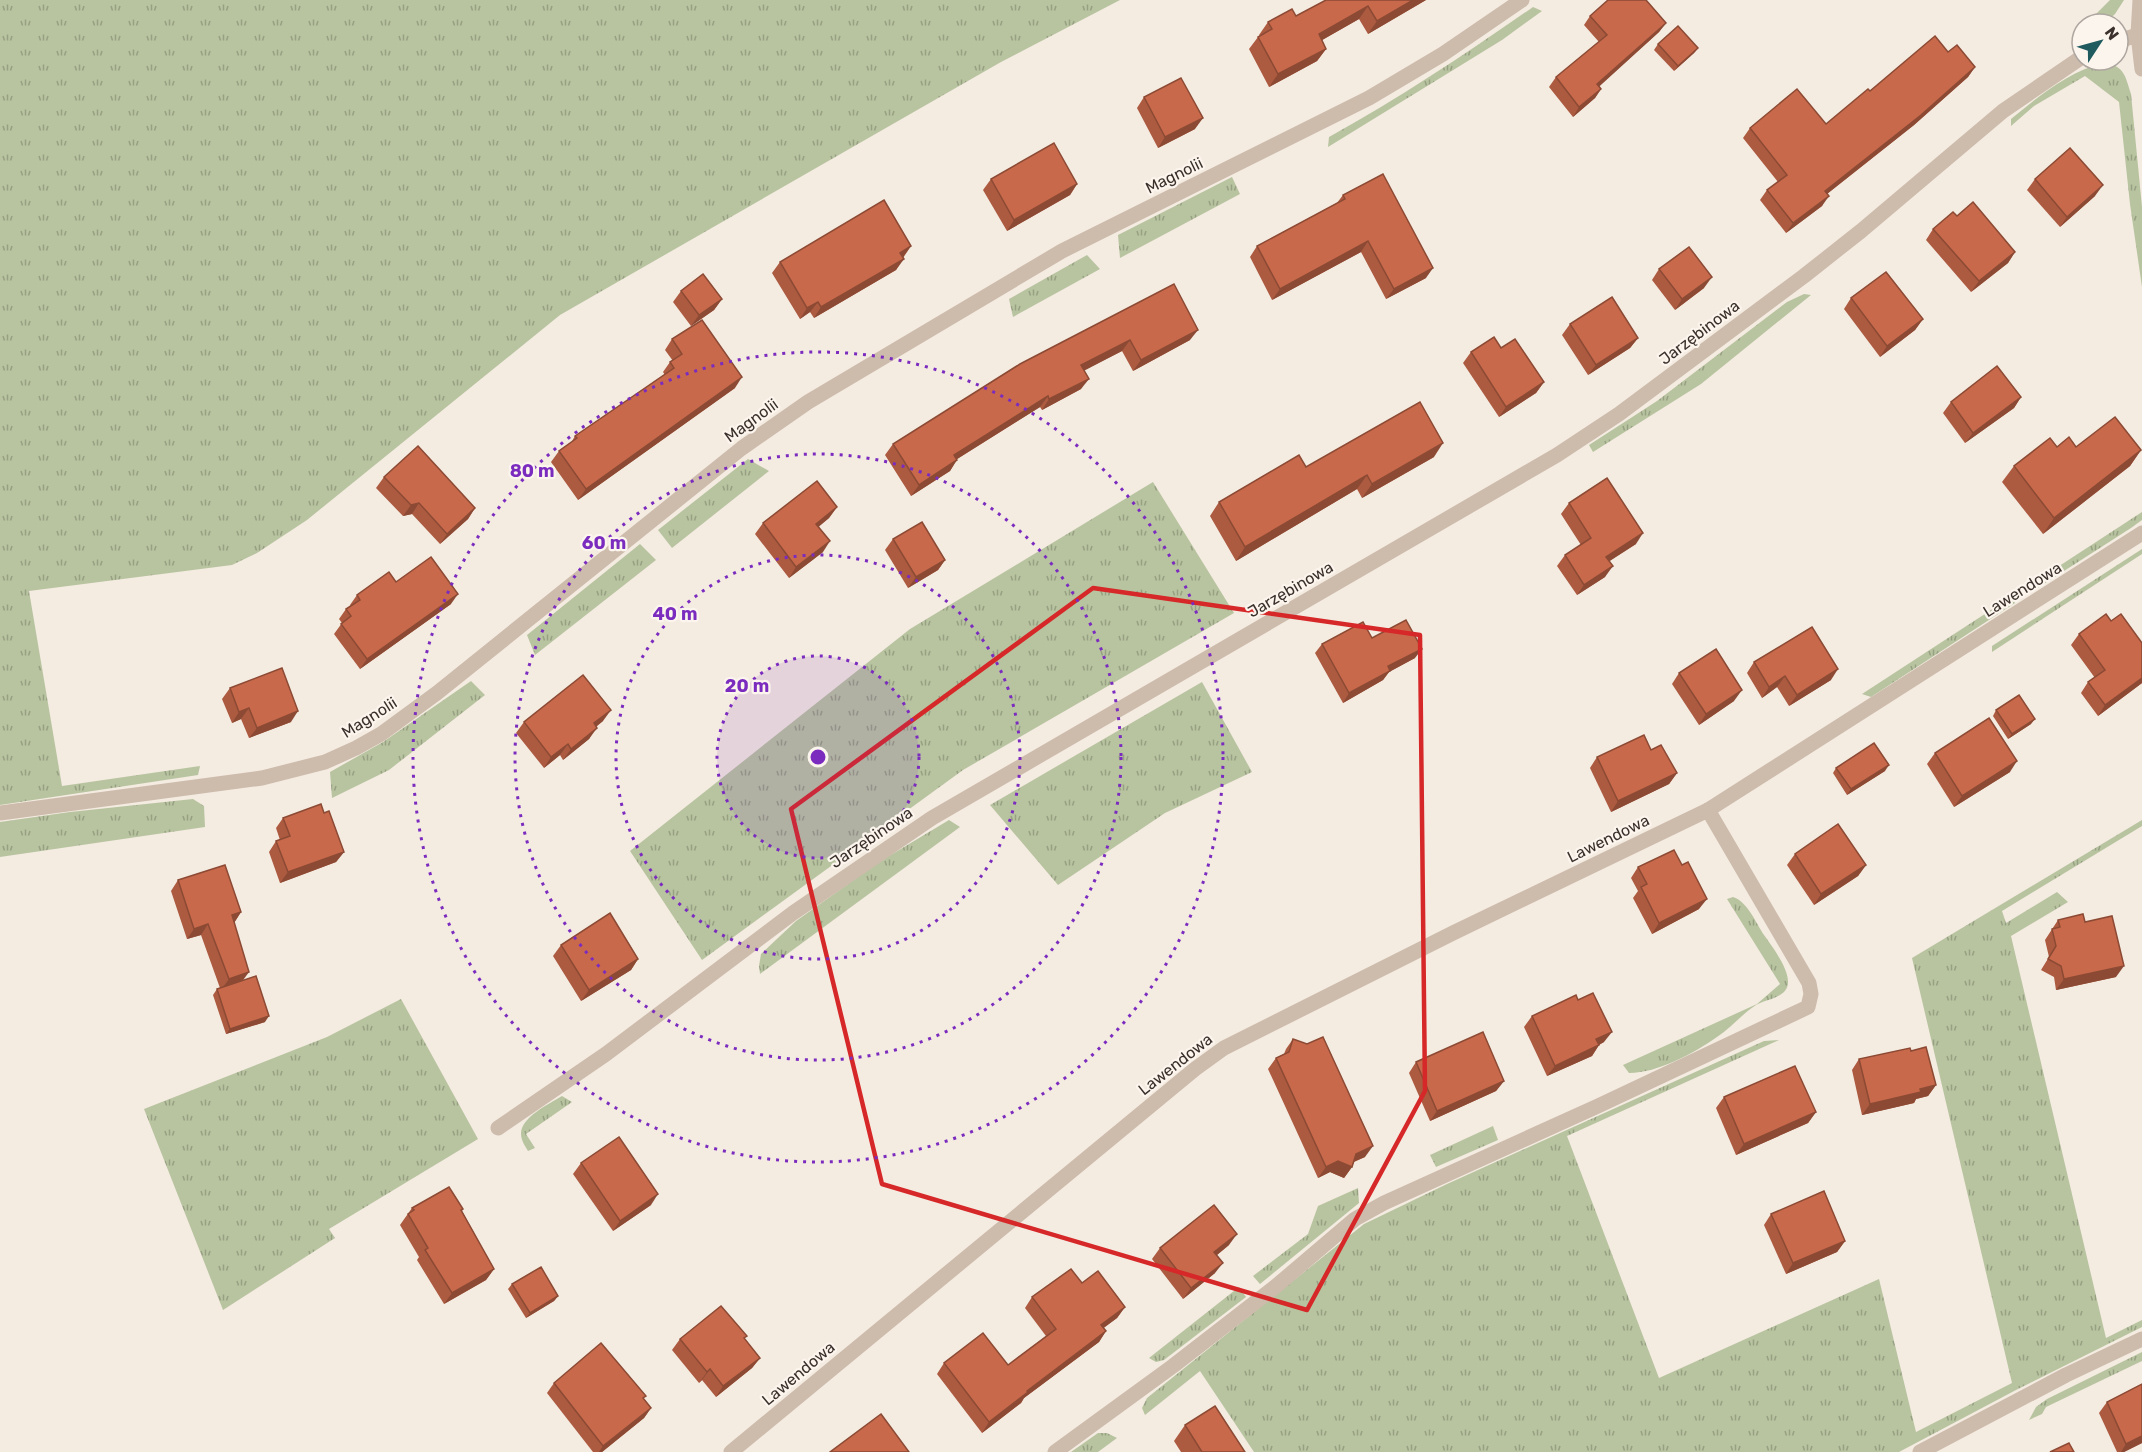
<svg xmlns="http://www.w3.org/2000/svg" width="2142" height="1452" font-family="Rubik,sans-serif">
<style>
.grass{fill:url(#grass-tufts)}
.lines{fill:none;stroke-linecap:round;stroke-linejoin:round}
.street{stroke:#cdbbac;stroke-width:15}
.wall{fill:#ac5a40}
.shaded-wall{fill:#8c4a34}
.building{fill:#c8694b;stroke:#8c4a34;stroke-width:1.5}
.marked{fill:none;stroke:#d62828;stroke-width:4.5;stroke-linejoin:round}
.ring{fill:none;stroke:#7b2cbf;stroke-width:3;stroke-dasharray:3 6}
.labels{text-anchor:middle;stroke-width:4.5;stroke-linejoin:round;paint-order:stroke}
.street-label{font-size:16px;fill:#3b302b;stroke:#fbf5ee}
.centre{fill:#7b2cbf;stroke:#fbf5ee;stroke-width:3}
.ring-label{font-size:18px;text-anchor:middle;font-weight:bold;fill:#7b2cbf;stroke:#fbf5ee;stroke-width:4.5;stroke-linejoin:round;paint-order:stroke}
</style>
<defs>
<pattern id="grass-tufts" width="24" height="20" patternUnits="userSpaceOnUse" patternTransform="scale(1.5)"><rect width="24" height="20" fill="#b8c4a0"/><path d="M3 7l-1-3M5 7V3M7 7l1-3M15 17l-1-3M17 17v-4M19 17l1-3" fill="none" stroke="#97a083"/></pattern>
</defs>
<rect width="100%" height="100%" fill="#f4ebe1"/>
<!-- grass -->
<g class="grass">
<polygon points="0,0 1120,0 1001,62 560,315 307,520 257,553 232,565 29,591 62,786 200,766 198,775 0,805"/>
<polygon points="2110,0 2124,0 2115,14 2104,24 2086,24"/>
<path d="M1533,7l9,4 -40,29 -174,107 1,-10c71,-39 138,-84 204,-130z"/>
<path d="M2103,63c21,2 22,12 28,31l11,113v80l-12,-83 -11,-102 -34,-26 -51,30 -23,20v-7c28,-23 57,-47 92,-56z"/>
<polygon points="1232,177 1240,194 1120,258 1118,235"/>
<polygon points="1087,255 1100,269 1013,317 1009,299"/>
<polygon points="1804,294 1811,295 1701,384 1593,452 1589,445 1657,401 1787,302"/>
<polygon points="748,459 769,471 672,548 658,530"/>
<polygon points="1153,482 1234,613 963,770 702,960 630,851 910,629"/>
<polygon points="2142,512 2142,520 2131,528 2036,589 2027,587"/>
<polygon points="640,544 656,560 535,655 527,635"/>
<polygon points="2142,549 2142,554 1992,652 1992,646"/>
<polygon points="2014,595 2015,603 1871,697 1862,694"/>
<polygon points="471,681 485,695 389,770 332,798 330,772 383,742"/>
<polygon points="1202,682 1252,772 1165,813 1058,885 990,805"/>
<polygon points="193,799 204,806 205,827 0,857 0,822 70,812"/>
<polygon points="949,820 960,827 760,974 759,966 761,954 796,921 879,862"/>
<polygon points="2142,820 2142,826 2002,911 2006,923 2057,892 2068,902 2011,936 2106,1338 2142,1320 2142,1327 2016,1390 1899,1452 1254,1452 1200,1371 1145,1415 1142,1408 1147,1398 1364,1224 1447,1184 1764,1041 1779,1040 1567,1136 1659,1378 1879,1279 1916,1432 2012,1383 1912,958"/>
<path d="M1733,897c14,4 23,26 31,38 8,11 25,34 24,48 -1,15 -22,16 -32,22 -14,9 -25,23 -39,32 -23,16 -59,36 -88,36l-6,-8 134,-61 23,-20 -53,-85z"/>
<polygon points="401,999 478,1139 329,1229 335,1238 223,1310 144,1109 327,1037"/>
<path d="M562,1096l10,6 -46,32 9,14 -7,3c-3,-5 -7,-11 -7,-17 0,-17 28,-30 41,-38z"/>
<polygon points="1493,1126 1498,1140 1436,1167 1430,1155"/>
<polygon points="1358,1188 1359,1203 1260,1284 1253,1276 1308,1234 1318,1206"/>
<polygon points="1239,1287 1246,1297 1164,1360 1156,1362 1149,1358"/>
<polygon points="2142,1352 2142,1361 2046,1407 2042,1414 2029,1420 2036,1407 2047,1399"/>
<polygon points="1098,1433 1107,1433 1117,1438 1098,1452 1071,1452"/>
</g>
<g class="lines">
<!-- street -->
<g class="street">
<polyline points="2140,0 2138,35 2142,69"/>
<polyline points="2118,41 2138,35"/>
<polyline points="0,813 262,778 325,762 356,748 381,734 437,693 742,448 808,402 1062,251 1369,98 1443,54 1522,0"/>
<polyline points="498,1128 606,1054 793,913 932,818 1557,455 1619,414 1804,276 1861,231 2003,111 2082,57"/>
<polyline points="731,1452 1195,1069 1224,1048 1453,933 1708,810 2142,533"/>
<polyline points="1055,1452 1173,1366 1275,1287 1355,1219 1384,1203 1598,1106 1808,1007 1811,994 1809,983 1708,810"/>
<polyline points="1920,1452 2066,1375 2142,1339"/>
</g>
</g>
<!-- wall -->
<g class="wall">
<polygon points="1326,0 1426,0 1368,34 1359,19 1322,40 1326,49 1317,61 1269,87 1249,49 1258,37 1260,36 1259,35 1268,22 1296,16"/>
<polygon points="1590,16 1666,23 1659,32 1599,86 1601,89 1595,98 1573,117 1549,87 1556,77 1599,42 1584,25"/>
<polygon points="1658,44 1698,48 1694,53 1674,71 1654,50"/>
<polygon points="1948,52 1975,67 1968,77 1914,125 1827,194 1822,206 1786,233 1760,200 1767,190 1778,182 1743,138 1750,128 1826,124 1870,91"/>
<polygon points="1144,97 1195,129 1158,148 1137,108"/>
<polygon points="991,179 1077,184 1070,195 1007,231 983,190"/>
<polygon points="2035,179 2095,196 2060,227 2027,190"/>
<polygon points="1343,195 1426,278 1386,299 1361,252 1272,300 1250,257 1257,246 1337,203"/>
<polygon points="1957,216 2015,252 2008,263 1971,292 1926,240 1933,229"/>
<polygon points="911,246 903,258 896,270 814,318 810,312 800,319 772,273 780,262"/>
<polygon points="1659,269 1704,288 1675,310 1652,280"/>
<polygon points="1174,284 1190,340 1133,371 1122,351 1084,370 1081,389 1042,410 1040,407 957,459 950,471 911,496 885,455 893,444"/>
<polygon points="681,291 722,299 714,310 691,326 673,302"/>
<polygon points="1851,298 1923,319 1915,330 1880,357 1844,309"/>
<polygon points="1570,324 1638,338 1630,348 1588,375 1562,335"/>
<polygon points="672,339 735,388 578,500 551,462 559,451 571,443 575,436 665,375 663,372 670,362 673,361 665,350"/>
<polygon points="1501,348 1544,382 1536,393 1499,417 1463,363 1471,352"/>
<polygon points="2021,397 2014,408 1965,443 1943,413 1951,402"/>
<polygon points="2057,447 2141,450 2130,466 2043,534 2002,482 2014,466"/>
<polygon points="1434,457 1362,498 1357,489 1236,561 1210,516 1219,502 1306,467"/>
<polygon points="384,477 475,508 468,519 440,544 412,514 403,516 376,488"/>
<polygon points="1569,503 1636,544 1609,561 1605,577 1577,595 1557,566 1565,555 1581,545 1561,514"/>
<polygon points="837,507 829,518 819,526 823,552 789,578 755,534 763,523"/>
<polygon points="893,539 945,560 938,570 908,588 885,550"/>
<polygon points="396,582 451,604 360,669 334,634 342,623 339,619 346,609 351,606 350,605 357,595"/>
<polygon points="2111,621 2142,683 2098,716 2081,693 2088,682 2095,678 2071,645 2079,634"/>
<polygon points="1372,638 1415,658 1389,672 1383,680 1343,703 1315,653 1322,644"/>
<polygon points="1754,662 1831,680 1789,706 1777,687 1762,698 1747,673"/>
<polygon points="1679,673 1734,701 1699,725 1672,684"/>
<polygon points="230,688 291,722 249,738 241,719 232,723 222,699"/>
<polygon points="1996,710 2031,724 2008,739 1993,716"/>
<polygon points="603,721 596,727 589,739 563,760 560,755 544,768 516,733 524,722"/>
<polygon points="1651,750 1677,773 1669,784 1611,812 1590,768 1597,757"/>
<polygon points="1935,753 2010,772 1954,807 1927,764"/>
<polygon points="1836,768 1885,771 1847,795 1833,773"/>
<polygon points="324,813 344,852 336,862 280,883 269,852 276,841 280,840 276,828 283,818"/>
<polygon points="1795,854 1866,865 1858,876 1814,905 1787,865"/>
<polygon points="1638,867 1699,909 1652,934 1633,898 1638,891 1631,878"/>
<polygon points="178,880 241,912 234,923 243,981 265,1022 226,1034 213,995 217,989 220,988 201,935 187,939 171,891"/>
<polygon points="2058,920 2085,922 2116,977 2056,990 2054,977 2041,970 2049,957 2045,940"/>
<polygon points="561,945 638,959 631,970 581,1001 553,956"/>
<polygon points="1578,1000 1604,1042 1599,1045 1592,1056 1547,1076 1524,1027 1532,1016"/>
<polygon points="1293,1039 1365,1157 1354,1162 1352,1167 1344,1178 1330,1172 1318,1178 1268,1069 1276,1058 1284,1054 1286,1049"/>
<polygon points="1911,1051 1936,1085 1928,1096 1916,1099 1914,1103 1862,1115 1852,1070 1859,1059"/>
<polygon points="1416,1062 1504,1081 1496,1091 1430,1121 1409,1073"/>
<polygon points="1724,1097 1816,1112 1808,1123 1736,1155 1716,1108"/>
<polygon points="581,1163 651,1205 613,1231 573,1174"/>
<polygon points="412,1208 463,1209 462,1211 494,1269 486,1280 444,1304 417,1260 419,1257 400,1225"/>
<polygon points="1771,1214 1845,1241 1837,1252 1786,1274 1764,1225"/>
<polygon points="1229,1245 1217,1255 1215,1273 1183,1299 1152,1259 1160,1248"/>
<polygon points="1082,1283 1125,1307 1117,1318 1103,1328 1106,1331 1099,1342 1024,1398 1021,1403 982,1433 937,1374 944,1363 1008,1365 1046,1336 1025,1308 1032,1297"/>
<polygon points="512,1284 558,1296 554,1301 526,1318 508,1289"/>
<polygon points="680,1339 745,1339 760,1358 752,1368 716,1397 702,1380 699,1383 672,1350"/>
<polygon points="554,1383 644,1399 651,1408 644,1418 602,1452 593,1452 547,1393"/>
<polygon points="2142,1384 2142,1443 2124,1452 2117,1452 2099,1413 2107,1402"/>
<polygon points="1185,1425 1245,1452 1181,1452 1174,1441"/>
</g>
<!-- shaded-wall -->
<g class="shaded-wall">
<polygon points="1413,0 1426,0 1368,34 1377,21"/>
<polygon points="1368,6 1359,19 1310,47 1319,34"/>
<polygon points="1666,23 1659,32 1591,94 1597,84"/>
<polygon points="1698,48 1694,53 1674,71 1678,66"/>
<polygon points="1326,49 1317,61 1269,87 1278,74"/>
<polygon points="1975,67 1968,77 1914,125 1818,201 1825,191"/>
<polygon points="1601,89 1595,98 1573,117 1579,107"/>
<polygon points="1203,118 1195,129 1158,148 1165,137"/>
<polygon points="1077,184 1070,195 1007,231 1014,220"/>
<polygon points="2103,185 2095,196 2060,227 2067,217"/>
<polygon points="1829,196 1822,206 1786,233 1793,223"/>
<polygon points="1368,241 1361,252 1272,300 1280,289"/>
<polygon points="911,246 903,257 892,264 900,253"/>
<polygon points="2015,252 2008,263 1971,292 1979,281"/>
<polygon points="904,259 896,270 814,318 821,307"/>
<polygon points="1433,268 1426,278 1386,299 1394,289"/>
<polygon points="1712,277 1704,288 1675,310 1682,299"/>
<polygon points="722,299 714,310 691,326 699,315"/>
<polygon points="818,302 810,312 800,319 807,308"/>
<polygon points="1923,319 1915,330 1880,357 1887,346"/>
<polygon points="1198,330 1190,340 1133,371 1141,360"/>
<polygon points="1638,338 1630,348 1588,375 1596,365"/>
<polygon points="1130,340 1122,351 1074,376 1081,365"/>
<polygon points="742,377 735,388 578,500 586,489"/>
<polygon points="1089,379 1081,389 1042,410 1049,399"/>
<polygon points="1544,382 1536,393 1499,417 1506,407"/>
<polygon points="1048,396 1040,407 946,466 954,455"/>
<polygon points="2021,397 2014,408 1965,443 1973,433"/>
<polygon points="1443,443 1434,457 1362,498 1372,484"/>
<polygon points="2141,450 2130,466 2043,534 2054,518"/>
<polygon points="957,460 950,471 911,496 919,485"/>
<polygon points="1367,475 1357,489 1236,561 1245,547"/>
<polygon points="419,503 412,514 403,516 411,505"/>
<polygon points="837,507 829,518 809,535 816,524"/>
<polygon points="475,508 468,519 440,544 447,534"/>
<polygon points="1643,533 1636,544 1599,568 1606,557"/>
<polygon points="830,541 823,552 789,578 796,567"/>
<polygon points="945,560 938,570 908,588 916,577"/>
<polygon points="1613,566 1605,577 1577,595 1584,585"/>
<polygon points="458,594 451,604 360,669 367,659"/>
<polygon points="1422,649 1415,658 1389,672 1383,680 1343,703 1349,693 1388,666"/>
<polygon points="1838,669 1831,680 1789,706 1797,695"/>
<polygon points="1785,676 1777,687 1762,698 1769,687"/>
<polygon points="2142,678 2142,683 2098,716 2105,705"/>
<polygon points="1742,690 1734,701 1699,725 1706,714"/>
<polygon points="249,708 241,719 232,723 239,712"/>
<polygon points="611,710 603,721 586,734 594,723"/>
<polygon points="298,711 291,722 249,738 257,728"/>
<polygon points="2035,719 2031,724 2008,739 2012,734"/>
<polygon points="597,728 589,739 563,760 571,749"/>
<polygon points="568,744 560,755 544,768 551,757"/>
<polygon points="2017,761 2010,772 1954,807 1962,796"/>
<polygon points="1889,765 1885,771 1847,795 1851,789"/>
<polygon points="1677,773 1669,784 1611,812 1618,801"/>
<polygon points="344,852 336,862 280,883 288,872"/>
<polygon points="1866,865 1858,876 1814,905 1821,894"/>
<polygon points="1707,899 1699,909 1652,934 1659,923"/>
<polygon points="241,912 234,923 232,915"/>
<polygon points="208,924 201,935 187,939 194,929"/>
<polygon points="638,959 631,970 581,1001 589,990"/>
<polygon points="2124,966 2116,977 2056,990 2064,979"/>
<polygon points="249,972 241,983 221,990 229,979"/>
<polygon points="269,1016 265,1022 226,1034 230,1029"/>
<polygon points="1612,1032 1604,1042 1589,1050 1596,1039"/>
<polygon points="1599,1045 1592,1056 1547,1076 1555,1066"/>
<polygon points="1504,1081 1496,1091 1430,1121 1437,1111"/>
<polygon points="1936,1085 1928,1096 1916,1099 1914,1103 1862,1115 1870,1104"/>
<polygon points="1816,1112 1808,1123 1736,1155 1744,1144"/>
<polygon points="1373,1146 1365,1157 1348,1164 1356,1154"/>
<polygon points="1338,1161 1352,1167 1344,1178 1330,1172 1318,1178 1326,1167"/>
<polygon points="658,1194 651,1205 613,1231 620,1221"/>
<polygon points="1237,1234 1229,1245 1207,1263 1214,1252"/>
<polygon points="1845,1241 1837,1252 1786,1274 1793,1263"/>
<polygon points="1223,1263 1215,1273 1183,1299 1191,1288"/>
<polygon points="494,1269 486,1280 444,1304 452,1293"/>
<polygon points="558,1296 554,1301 526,1318 530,1313"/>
<polygon points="1125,1307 1117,1318 1093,1336 1101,1325"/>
<polygon points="1106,1331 1099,1342 1024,1398 1021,1403 982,1433 989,1422 1027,1391"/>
<polygon points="760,1358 752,1368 716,1397 723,1386"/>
<polygon points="710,1369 702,1380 699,1383 707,1372"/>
<polygon points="651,1408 644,1418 602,1452 599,1452 603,1446"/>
<polygon points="2142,1436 2142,1443 2124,1452 2121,1452 2126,1444"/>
</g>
<!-- building -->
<g class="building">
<polygon points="1326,0 1413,0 1377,21 1368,6 1319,34 1326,49 1278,74 1258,37 1272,29 1268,22 1292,9 1296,16"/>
<polygon points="1608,0 1646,0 1666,23 1597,84 1601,89 1579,107 1556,77 1607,35 1590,16"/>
<polygon points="1678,26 1698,48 1678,66 1658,44"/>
<polygon points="1935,36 1948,52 1957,45 1975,67 1921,115 1825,191 1829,196 1793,223 1767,190 1787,175 1750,128 1797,89 1826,124 1868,89 1870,91"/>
<polygon points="1181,78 1203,118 1165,137 1144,97"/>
<polygon points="1054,143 1077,184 1014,220 991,179"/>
<polygon points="2070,148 2103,185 2067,217 2035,179"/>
<polygon points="1383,174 1433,268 1394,289 1368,241 1280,289 1257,246 1345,199 1343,195"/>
<polygon points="884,200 911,246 900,253 904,259 821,307 818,302 807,308 780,262"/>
<polygon points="1973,202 2015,252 1979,281 1933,229 1953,212 1957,216"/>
<polygon points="1689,247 1712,277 1682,299 1659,269"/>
<polygon points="1886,272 1923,319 1887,346 1851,298"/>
<polygon points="703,274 722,299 699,315 681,291"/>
<polygon points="1174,284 1198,330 1141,360 1130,340 1081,365 1089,379 1049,399 1048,396 954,455 957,460 919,485 893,444 1020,364"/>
<polygon points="1612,297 1638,338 1596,365 1570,324"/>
<polygon points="702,320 742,377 586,489 559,451 577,438 575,436 674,368 670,362 682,354 672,339"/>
<polygon points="1494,337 1501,348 1515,339 1544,382 1506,407 1471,352"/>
<polygon points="1997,366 2021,397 1973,433 1951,402"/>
<polygon points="1420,402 1443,443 1372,484 1367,475 1245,547 1219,502 1299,455 1306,467"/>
<polygon points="2115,417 2141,450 2054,518 2014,466 2050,438 2057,447 2069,437 2076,447"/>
<polygon points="418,446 475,508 447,534 419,503 411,505 384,477"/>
<polygon points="1607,478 1643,533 1606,557 1613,566 1584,585 1565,555 1591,538 1569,503"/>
<polygon points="817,481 837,507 816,524 830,541 796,567 763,523"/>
<polygon points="922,522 945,560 916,577 893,539"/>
<polygon points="431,557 458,594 367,659 341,624 351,616 346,609 360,600 357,595 389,572 396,582"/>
<polygon points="2106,614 2111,621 2121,614 2142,643 2142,678 2105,705 2088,682 2105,670 2079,634"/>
<polygon points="1406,620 1422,649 1388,666 1390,671 1349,693 1322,644 1363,622 1372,638"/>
<polygon points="1812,627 1838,669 1797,695 1785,676 1769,687 1754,662"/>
<polygon points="1716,649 1742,690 1706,714 1679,673"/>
<polygon points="282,668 298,711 257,728 249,708 239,712 230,688"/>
<polygon points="583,675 611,710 594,723 597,728 571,749 568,744 551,757 524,722"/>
<polygon points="2019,695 2035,719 2012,734 1996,710"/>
<polygon points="1989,718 2017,761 1962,796 1935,753"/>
<polygon points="1644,735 1651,750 1661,745 1677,773 1618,801 1597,757"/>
<polygon points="1874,743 1889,765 1851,789 1836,768"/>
<polygon points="321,804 324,813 329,811 344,852 288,872 276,841 290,836 283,818"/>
<polygon points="1838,824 1866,865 1821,894 1795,854"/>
<polygon points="1674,850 1682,865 1688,862 1707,899 1659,923 1641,887 1647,884 1638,867"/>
<polygon points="225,865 241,912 232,915 249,972 229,979 208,924 194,929 178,880"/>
<polygon points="610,913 638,959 589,990 561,945"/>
<polygon points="2083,914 2085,922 2112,916 2124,966 2064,979 2061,966 2048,959 2056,946 2052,929 2060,927 2058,920"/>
<polygon points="256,976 269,1016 230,1029 217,989"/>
<polygon points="1593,993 1612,1032 1596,1039 1599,1045 1555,1066 1532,1016 1576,995 1578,1000"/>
<polygon points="1483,1032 1504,1081 1437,1111 1416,1062"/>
<polygon points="1323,1037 1373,1146 1356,1154 1352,1167 1338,1161 1326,1167 1276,1058 1289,1052 1293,1039 1307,1044"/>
<polygon points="1926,1047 1936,1085 1920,1089 1921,1092 1870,1104 1859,1059 1910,1048 1911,1051"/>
<polygon points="1795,1066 1816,1112 1744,1144 1724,1097"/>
<polygon points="619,1137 658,1194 620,1221 581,1163"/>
<polygon points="449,1187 463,1209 461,1210 494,1269 452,1293 425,1250 428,1248 408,1214 414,1210 412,1208"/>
<polygon points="1824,1191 1845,1241 1793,1263 1771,1214"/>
<polygon points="1214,1205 1237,1234 1214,1252 1223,1263 1191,1288 1160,1248"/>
<polygon points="541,1267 558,1296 530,1313 512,1284"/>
<polygon points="1071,1269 1082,1283 1098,1271 1125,1307 1101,1325 1106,1331 1027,1391 1028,1392 989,1422 944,1363 983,1333 1008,1365 1056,1329 1032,1297"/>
<polygon points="721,1306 747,1336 744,1338 760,1358 723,1386 710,1369 707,1372 680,1339"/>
<polygon points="601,1343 646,1396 643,1398 651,1408 603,1446 554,1383"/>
<polygon points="2142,1384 2142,1436 2126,1444 2107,1402"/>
<polygon points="1215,1406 1245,1452 1202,1452 1185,1425"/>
<polygon points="881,1414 909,1452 830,1452"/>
<polygon points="2069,1443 2074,1452 2050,1452"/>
</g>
<!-- marked area -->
<path class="marked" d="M1093,588l327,47 5,456 -118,219 -425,-126 -91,-375z"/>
<!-- distance rings -->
<circle cx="818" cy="757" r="101" fill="#7b2cbf" fill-opacity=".12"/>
<g class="ring">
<circle cx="818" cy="757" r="101"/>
<circle cx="818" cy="757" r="202"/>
<circle cx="818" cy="757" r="303"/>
<circle cx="818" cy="757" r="405"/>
</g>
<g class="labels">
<!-- street labels -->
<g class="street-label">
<text transform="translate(1174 175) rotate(-26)" y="6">Magnolii</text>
<text transform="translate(1699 332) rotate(-37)" y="6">Jarzębinowa</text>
<text transform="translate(751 420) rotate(-36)" y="6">Magnolii</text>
<text transform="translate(1290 589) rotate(-30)" y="6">Jarzębinowa</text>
<text transform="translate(2022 589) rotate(-32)" y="6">Lawendowa</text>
<text transform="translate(369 717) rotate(-32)" y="6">Magnolii</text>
<text transform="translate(871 837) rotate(-34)" y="6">Jarzębinowa</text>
<text transform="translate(1608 838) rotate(-26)" y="6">Lawendowa</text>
<text transform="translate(1175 1064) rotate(-38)" y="6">Lawendowa</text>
<text transform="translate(798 1373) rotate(-40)" y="6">Lawendowa</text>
</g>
</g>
<circle cx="818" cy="757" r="9" class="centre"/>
<g class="ring-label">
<text x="532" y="477">80 m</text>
<text x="604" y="549">60 m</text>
<text x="675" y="620">40 m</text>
<text x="747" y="692">20 m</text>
</g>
<!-- north arrow -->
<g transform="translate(2100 42) rotate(54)"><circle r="28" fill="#fbf5ee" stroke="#aea6a0" stroke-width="1.5"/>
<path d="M0-4.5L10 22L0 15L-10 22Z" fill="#1f5a5e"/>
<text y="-9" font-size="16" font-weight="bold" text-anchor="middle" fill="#3b302b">N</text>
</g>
</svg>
